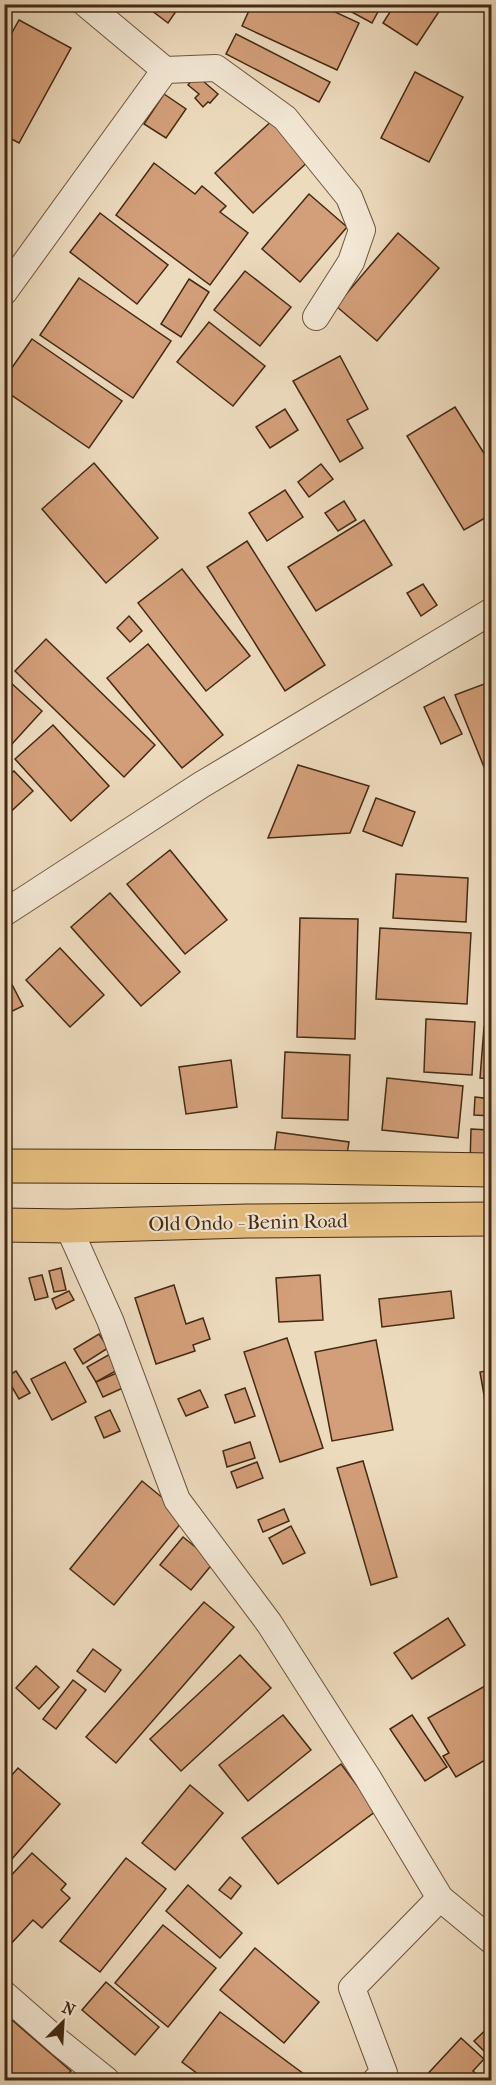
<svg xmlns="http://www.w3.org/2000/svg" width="496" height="2085" font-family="'IM FELL French Canon',serif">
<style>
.building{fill:#d39f7a;stroke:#442a13;stroke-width:1.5}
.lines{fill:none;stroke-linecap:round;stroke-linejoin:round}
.minor-casing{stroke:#6e563e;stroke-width:28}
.primary-casing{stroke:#442a13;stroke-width:35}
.minor{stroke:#f3e8d5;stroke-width:26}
.primary{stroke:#e6be7f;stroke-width:33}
.labels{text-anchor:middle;stroke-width:4.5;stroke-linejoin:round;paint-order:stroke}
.street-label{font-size:20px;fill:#442a13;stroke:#f3e8d5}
</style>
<rect width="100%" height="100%" fill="#eddbbe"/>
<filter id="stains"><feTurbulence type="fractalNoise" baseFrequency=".00333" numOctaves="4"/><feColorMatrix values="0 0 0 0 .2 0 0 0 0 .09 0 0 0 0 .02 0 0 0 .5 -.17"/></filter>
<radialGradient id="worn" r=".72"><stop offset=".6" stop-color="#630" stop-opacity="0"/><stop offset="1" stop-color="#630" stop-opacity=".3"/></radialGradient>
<!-- building -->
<g class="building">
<polygon points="4,4 11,4 4,18"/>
<polygon points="143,4 181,4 168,23"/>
<polygon points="252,4 318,4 359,23 337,70 242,26"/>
<polygon points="337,4 382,4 372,23"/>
<polygon points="395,4 444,4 417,45 383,23"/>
<polygon points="19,20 71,48 19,143 4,135 4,47"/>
<polygon points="236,34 330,82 319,102 226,54"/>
<polygon points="415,72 463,97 429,162 381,138"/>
<polygon points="196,75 218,94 210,103 208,102 203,107 195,98 199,94 188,85"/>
<polygon points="164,94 186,109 166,138 144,124"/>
<polygon points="276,117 313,157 253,213 215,173"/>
<polygon points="154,163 195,194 202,186 226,206 220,212 248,233 210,285 116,215"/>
<polygon points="309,194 347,227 300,282 262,249"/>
<polygon points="100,213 168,265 137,304 70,252"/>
<polygon points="398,233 439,268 377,341 336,306"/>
<polygon points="245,271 291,307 260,346 214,310"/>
<polygon points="79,278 171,341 133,398 40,335"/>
<polygon points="189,279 209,292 181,337 161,324"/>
<polygon points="209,322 265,366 233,406 177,362"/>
<polygon points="32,339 122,401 89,448 4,390 4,379"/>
<polygon points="340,356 368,409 347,420 363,448 340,462 293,381"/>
<polygon points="455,407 492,466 492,514 464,530 407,436"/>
<polygon points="285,409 298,430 270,448 256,427"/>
<polygon points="94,463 158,538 106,583 42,509"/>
<polygon points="321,464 333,479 309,497 298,482"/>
<polygon points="285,490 303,517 267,541 249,513"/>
<polygon points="344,501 356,520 338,531 325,513"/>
<polygon points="364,520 392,565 316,611 288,567"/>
<polygon points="247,541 325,665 285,691 207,567"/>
<polygon points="182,569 250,656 206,691 138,603"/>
<polygon points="423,584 437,605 421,616 407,593"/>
<polygon points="129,616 142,631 130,642 117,628"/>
<polygon points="46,639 155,745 124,777 15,671"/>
<polygon points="148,644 223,735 182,768 107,678"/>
<polygon points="492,681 492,770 486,772 455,695"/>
<polygon points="10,682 42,711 12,744 4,737 4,687"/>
<polygon points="444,697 462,734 441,744 424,707"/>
<polygon points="53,725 109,786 71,821 15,759"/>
<polygon points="298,765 369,786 350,833 268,838"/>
<polygon points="14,771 33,791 4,818 4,780"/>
<polygon points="376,798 415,812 402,846 363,831"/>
<polygon points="492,846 492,867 487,847"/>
<polygon points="170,850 227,920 185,954 127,884"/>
<polygon points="396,874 468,878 466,922 393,918"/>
<polygon points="110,893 180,972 141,1006 71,927"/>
<polygon points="300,918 358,919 355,1039 297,1037"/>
<polygon points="380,928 471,933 467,1004 376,999"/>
<polygon points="60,948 104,995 70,1027 26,980"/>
<polygon points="492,955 492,1008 485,1007"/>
<polygon points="4,969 23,1006 4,1015"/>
<polygon points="426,1019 475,1022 472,1075 424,1072"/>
<polygon points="484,1027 492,1028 492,1079 480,1078"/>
<polygon points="285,1052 350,1055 348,1120 282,1118"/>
<polygon points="231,1060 237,1107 186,1114 179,1067"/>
<polygon points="387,1078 463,1086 458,1138 382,1130"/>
<polygon points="475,1097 492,1099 492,1116 474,1115"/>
<polygon points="471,1129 489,1130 487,1164 470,1164"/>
<polygon points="277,1132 349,1142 345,1167 274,1156"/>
<polygon points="61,1268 66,1290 54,1292 49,1271"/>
<polygon points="42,1275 48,1297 35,1300 29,1278"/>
<polygon points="320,1275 323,1320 279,1322 276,1278"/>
<polygon points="174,1285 186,1324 203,1318 210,1339 193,1345 195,1351 156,1364 135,1298"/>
<polygon points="69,1291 74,1300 56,1309 52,1299"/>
<polygon points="451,1291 454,1318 382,1327 379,1299"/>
<polygon points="99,1334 108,1348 83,1364 74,1349"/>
<polygon points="287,1338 323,1448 280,1462 244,1352"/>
<polygon points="376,1340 393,1430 332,1441 315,1352"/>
<polygon points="112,1353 121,1368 96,1382 87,1367"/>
<polygon points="65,1362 86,1402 52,1420 31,1379"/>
<polygon points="492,1370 492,1441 480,1372"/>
<polygon points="16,1371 30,1393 19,1399 6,1377"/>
<polygon points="119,1372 125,1387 103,1397 96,1382"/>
<polygon points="245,1388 255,1416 235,1423 225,1395"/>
<polygon points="200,1390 208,1407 186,1416 178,1399"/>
<polygon points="110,1410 120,1431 104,1438 95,1417"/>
<polygon points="250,1442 255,1458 227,1467 223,1451"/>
<polygon points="363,1461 397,1577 371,1585 337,1468"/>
<polygon points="257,1462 263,1478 237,1488 231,1472"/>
<polygon points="142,1481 186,1517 114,1605 70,1569"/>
<polygon points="284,1509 289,1521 263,1532 258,1520"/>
<polygon points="291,1526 305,1553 283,1564 269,1538"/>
<polygon points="183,1537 214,1562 191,1590 160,1565"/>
<polygon points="204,1602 234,1627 116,1763 86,1737"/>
<polygon points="448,1618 465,1645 412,1679 394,1653"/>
<polygon points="93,1649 121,1670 105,1692 77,1671"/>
<polygon points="240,1655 271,1688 181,1771 150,1739"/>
<polygon points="36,1666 59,1687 39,1709 16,1688"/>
<polygon points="73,1680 86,1690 56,1729 43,1719"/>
<polygon points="492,1682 492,1750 485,1754 487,1759 456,1777 443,1756 449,1753 428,1718"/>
<polygon points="283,1715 311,1750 248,1801 219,1765"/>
<polygon points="412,1715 447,1767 425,1781 390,1729"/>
<polygon points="341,1764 376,1811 278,1884 242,1838"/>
<polygon points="18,1768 60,1804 4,1868 4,1784"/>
<polygon points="190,1785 223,1813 175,1870 142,1843"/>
<polygon points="32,1853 66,1884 61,1890 70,1898 42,1928 33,1920 7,1948 4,1946 4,1883"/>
<polygon points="126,1858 166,1889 100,1972 60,1941"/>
<polygon points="230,1877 241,1886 231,1899 219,1890"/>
<polygon points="188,1885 242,1933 220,1958 166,1911"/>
<polygon points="163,1925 216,1968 168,2027 115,1983"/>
<polygon points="255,1948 319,2002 284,2043 220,1990"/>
<polygon points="106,1982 159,2027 135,2055 82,2010"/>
<polygon points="220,2012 312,2080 206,2080 182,2062"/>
<polygon points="4,2013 71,2071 63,2080 4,2080"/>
<polygon points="492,2024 492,2059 474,2041"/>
<polygon points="461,2038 484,2059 473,2071 483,2080 422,2080"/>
</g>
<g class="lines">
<defs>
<g id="minor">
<polyline points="86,4 165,70"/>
<polyline points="4,292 165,70 216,68 285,118 349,197 362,230 351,262 316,317"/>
<polyline points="4,913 201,785 492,611"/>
<polyline points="68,1226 110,1320 177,1500 269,1623 368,1778 440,1898 492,1941"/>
<polyline points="4,1994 60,2043 106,2080"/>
<polyline points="376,2080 384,2073 352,1988 440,1898"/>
</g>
<g id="primary">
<polyline points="4,1166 304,1167 492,1170"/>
<polyline points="4,1225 68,1226 247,1221 492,1219"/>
</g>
</defs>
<!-- minor casing -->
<use href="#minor" class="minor-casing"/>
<!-- primary casing -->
<use href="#primary" class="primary-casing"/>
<!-- minor -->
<use href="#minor" class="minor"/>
<!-- primary -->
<use href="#primary" class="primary"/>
</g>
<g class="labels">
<!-- street labels -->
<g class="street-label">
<text transform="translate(248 1222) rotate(-1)" y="7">Old Ondo - Benin Road</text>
</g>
</g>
<!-- margin -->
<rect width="496" height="2085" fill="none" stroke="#eddbbe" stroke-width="24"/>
<rect x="6" y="6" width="484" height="2073" fill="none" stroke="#442a13" stroke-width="3"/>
<rect x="12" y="12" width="472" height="2061" fill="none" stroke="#442a13" stroke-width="1.5"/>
<!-- north arrow -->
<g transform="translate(63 2022) rotate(24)" stroke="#f3e8d5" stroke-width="4.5" paint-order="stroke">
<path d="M0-4.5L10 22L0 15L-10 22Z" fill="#442a13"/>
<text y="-9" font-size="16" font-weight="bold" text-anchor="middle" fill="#442a13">N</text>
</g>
<rect width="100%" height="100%" filter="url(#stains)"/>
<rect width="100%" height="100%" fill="url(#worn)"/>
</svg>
